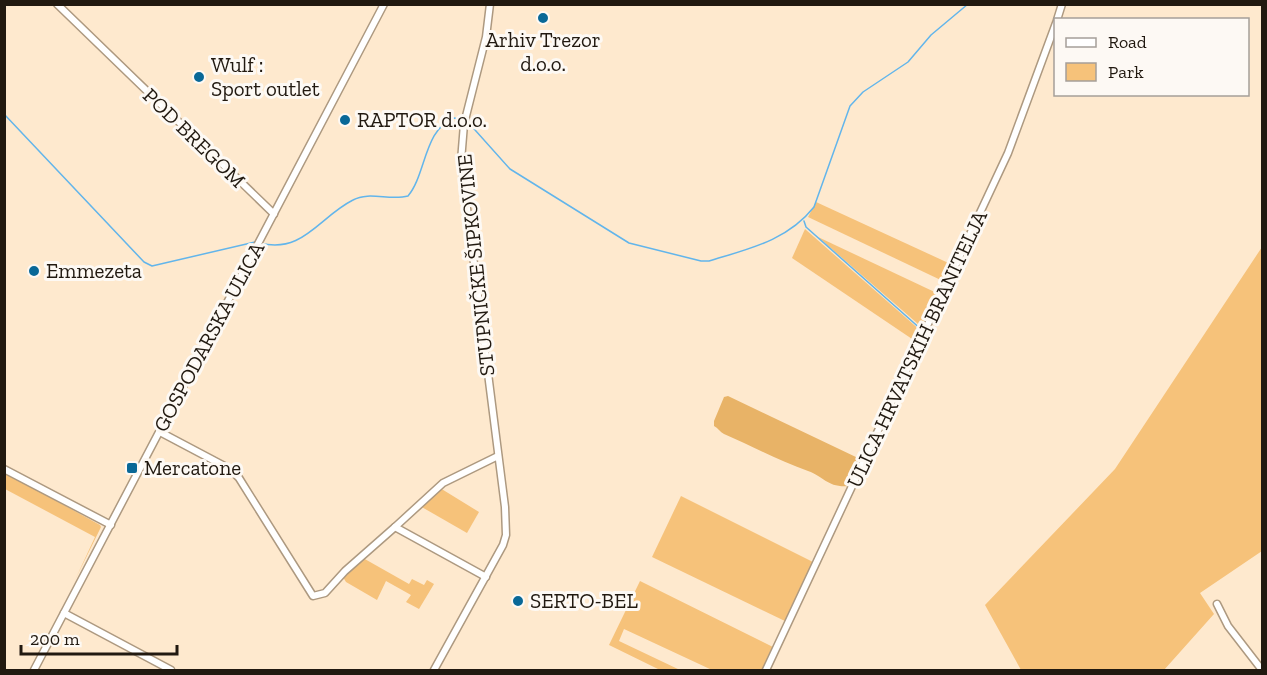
<svg xmlns="http://www.w3.org/2000/svg" width="1267" height="675" font-family="'Zilla Slab',serif">
<style>
.green{fill:#f6c27a}
.forest{fill:#e8b367}
.lines{fill:none;stroke-linecap:round;stroke-linejoin:round}
.stream{stroke:#62b5eb;stroke-width:1.5}
.street-casing{stroke:#ad9980;stroke-width:9}
.street{stroke:#fff;stroke-width:6}
.poi-dot{fill:#096897;stroke:#fdf9f4;stroke-width:2}
.labels{text-anchor:middle;stroke-width:6;stroke-linejoin:round;paint-order:stroke}
.poi-label{font-size:21px;fill:#211910;stroke:#fdf9f4;text-anchor:start}
.street-label{font-size:21px;fill:#211910;stroke:#fdf9f4}
</style>
<rect width="100%" height="100%" fill="#fee9ce"/>
<!-- green -->
<g class="green">
<polygon points="816,202 955,266 947,283 808,217"/>
<polygon points="805,229 921,331 918,343 792,258"/>
<polygon points="818,237 941,295 925,330"/>
<polygon points="1262,247 1262,551 1200,593 1214,614 1164,670 1021,670 985,605 1115,469"/>
<polygon points="4,472 100,525 101,527 75,580 95,537 5,489"/>
<polygon points="440,488 479,512 467,533 420,506"/>
<polygon points="681,496 815,563 787,622 652,557"/>
<polygon points="363,558 409,584 412,579 424,585 427,580 434,584 419,609 406,602 411,595 386,581 377,600 346,582 343,577"/>
<polygon points="640,581 775,648 764,670 712,670 624,629 619,641 680,670 660,670 609,645"/>
</g>
<!-- forest -->
<path class="forest" d="M728,396l130,62 2,8 -10,20c-23,2 -25,-9 -42,-15 -29,-10 -56,-25 -84,-37 -4,-2 -6,-6 -10,-8v-5l10,-24z"/>
<g class="lines">
<!-- stream -->
<g class="stream">
<polyline points="4,114 144,262 152,266 255,242"/>
<path d="M467,121l43,48 119,74 72,18h8c39,-12 78,-20 105,-54l36,-101 13,-14 45,-30 23,-27 37,-31"/>
<polyline points="804,221 806,227 923,331"/>
<path d="M260,243c43,11 59,-26 93,-43 16,-9 37,1 55,-4 18,-21 16,-67 46,-78l8,2"/>
<polyline points="868,465 870,467"/>
</g>
<defs>
<g id="street">
<polyline points="57,4 274,214"/>
<polyline points="1057,20 1062,4"/>
<polyline points="160,432 230,469 239,478 313,596 325,593 345,571 395,527"/>
<polyline points="4,469 111,525"/>
<polyline points="486,577 395,527 443,483 498,456"/>
<polyline points="1217,604 1228,626 1262,670"/>
<polyline points="64,613 171,670"/>
<polyline points="34,670 384,4"/>
<polyline points="434,670 503,545 506,535 505,507 461,161 464,124 486,37 490,4"/>
<polyline points="766,670 1008,153 1056,23"/>
</g>
</defs>
<!-- street casing -->
<use href="#street" class="street-casing"/>
<!-- street -->
<use href="#street" class="street"/>
</g>
<!-- markers -->
<g class="poi-dot">
<circle cx="543" cy="18" r="6"/>
<circle cx="199" cy="77" r="6"/>
<circle cx="345" cy="120" r="6"/>
<circle cx="34" cy="271" r="6"/>
<rect x="126" y="462" width="12" height="12" rx="3"/>
<circle cx="518" cy="601" r="6"/>
</g>
<g class="labels">
<!-- poi labels -->
<g class="poi-label">
<text x="543" y="47" text-anchor="middle">Arhiv Trezor<tspan x="543" dy="24">d.o.o.</tspan></text>
<text x="211" y="72">Wulf :<tspan x="211" dy="24">Sport outlet</tspan></text>
<text x="357" y="127">RAPTOR d.o.o.</text>
<text x="46" y="278">Emmezeta</text>
<text x="144" y="475">Mercatone</text>
<text x="530" y="608">SERTO-BEL</text>
</g>
<!-- street labels -->
<g class="street-label">
<text transform="translate(194 138) rotate(44)" y="7">POD BREGOM</text>
<text transform="translate(476 265) rotate(-96)" y="7">STUPNIČKE ŠIPKOVINE</text>
<text transform="translate(209 337) rotate(-62)" y="7">GOSPODARSKA ULICA</text>
<text transform="translate(917 349) rotate(-65)" y="7">ULICA HRVATSKIH BRANITELJA</text>
</g>
</g>
<!-- border -->
<rect width="1267" height="675" fill="none" stroke="#211910" stroke-width="12"/>
<!-- legend -->
<rect x="1054" y="18" width="195" height="78" fill="#fdf9f4" stroke="#a59f99" stroke-width="1.5"/>
<rect x="1066" y="38" width="30" height="9" fill="#ffffff" stroke="#a59f99" stroke-width="1.5"/>
<text x="1108" y="48" font-size="18" fill="#211910">Road</text>
<rect x="1066" y="63" width="30" height="18" fill="#f6c27a" stroke="#a59f99" stroke-width="1.5"/>
<text x="1108" y="78" font-size="18" fill="#211910">Park</text>
<!-- scale -->
<path d="M21 645v9h156v-9" fill="none" stroke="#211910" stroke-width="3"/>
<text x="30" y="645" font-size="18" fill="#211910" stroke="#fdf9f4" stroke-width="4.5" paint-order="stroke">200 m</text>
</svg>
